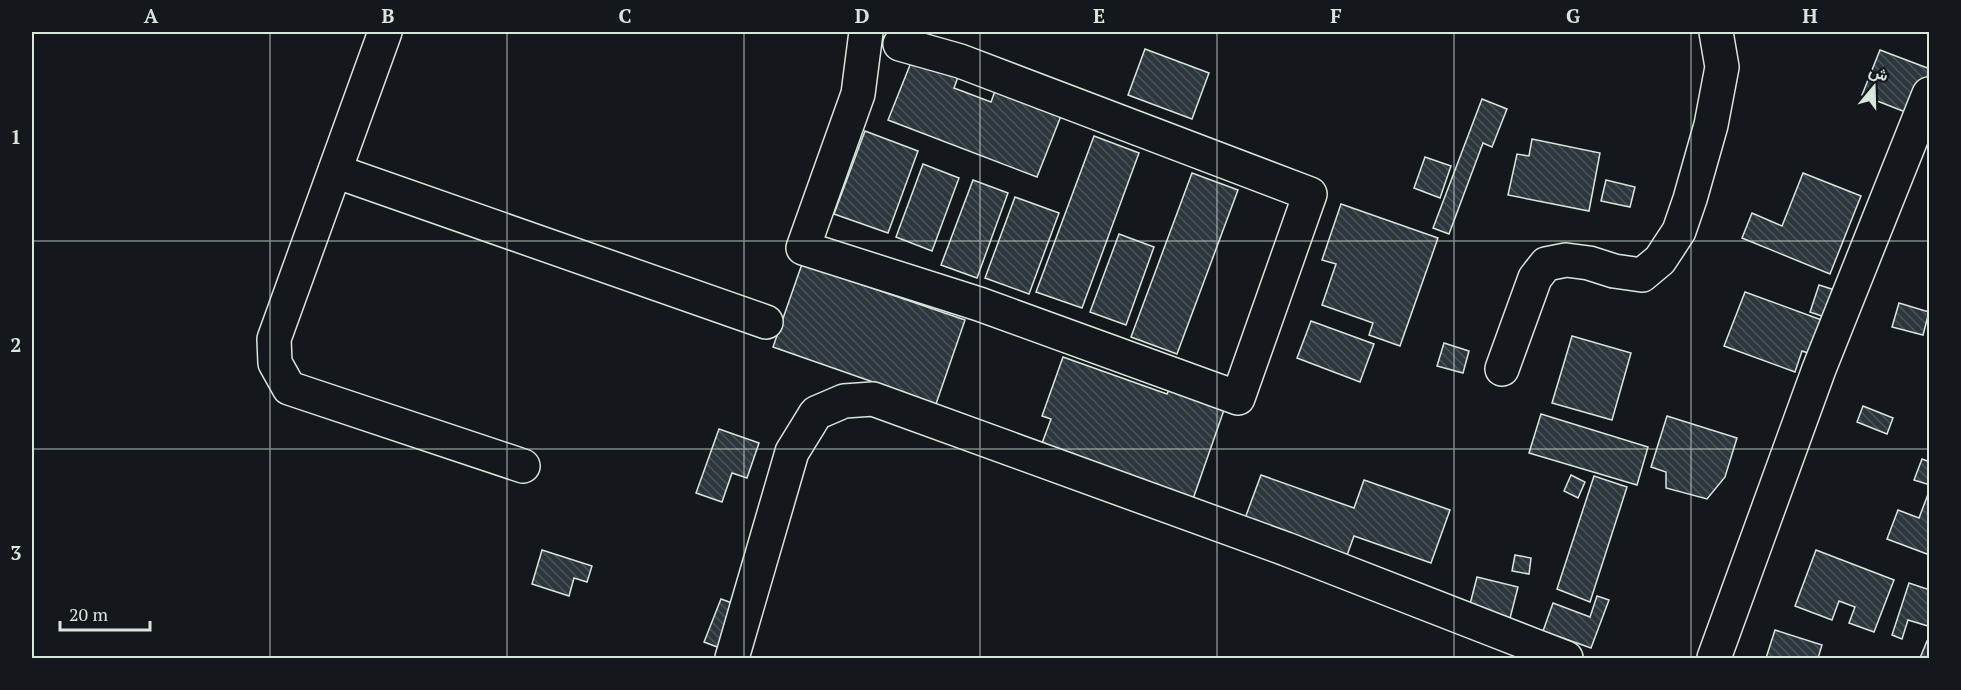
<svg xmlns="http://www.w3.org/2000/svg" width="1961" height="690" font-family="'PT Serif',Vazirmatn,serif">
<style>
.building{fill:url(#building-back-hatch);stroke:#d8e6dc;stroke-width:1.5}
.lines{fill:none;stroke-linecap:round;stroke-linejoin:round}
.minor-casing{stroke:#d8e6dc;stroke-width:36}
.minor{stroke:#14181c;stroke-width:33}
.grid{fill:none;stroke:#d8e6dc;stroke-width:1.5;stroke-opacity:0.55}
.neatline{fill:none;stroke:#d8e6dc;stroke-width:2}
.grid-label{font-size:20px;text-anchor:middle;font-weight:bold;fill:#d8e6dc}
</style>
<defs>
<pattern id="building-back-hatch" width="6" height="6" patternUnits="userSpaceOnUse" patternTransform="scale(1.5)"><rect width="6" height="6" fill="#2c363c"/><path d="M-1 5l2 2M0 0l6 6M5-1l2 2" fill="none" stroke="#4a5358"/></pattern>
</defs>
<rect width="100%" height="100%" fill="#14181c"/>
<!-- building -->
<g class="building">
<polygon points="1145,49 1209,73 1192,119 1128,95"/>
<polygon points="1880,50 1930,69 1913,115 1862,95"/>
<polygon points="912,60 958,77 954,88 991,102 995,91 1061,116 1037,177 888,120"/>
<polygon points="1482,99 1507,109 1492,147 1483,143 1449,234 1433,228"/>
<polygon points="865,131 918,151 888,233 834,214"/>
<polygon points="1094,136 1139,153 1082,308 1036,292"/>
<polygon points="1532,139 1600,153 1589,211 1508,195 1517,154 1529,156"/>
<polygon points="1425,157 1451,166 1440,198 1414,188"/>
<polygon points="923,164 959,178 932,251 896,237"/>
<polygon points="1192,173 1238,190 1177,354 1131,337"/>
<polygon points="1803,173 1861,196 1830,274 1742,238 1752,213 1782,226"/>
<polygon points="973,180 1008,193 977,278 941,265"/>
<polygon points="1606,180 1635,187 1630,207 1601,201"/>
<polygon points="1015,197 1059,213 1029,294 985,278"/>
<polygon points="1341,204 1438,238 1400,346 1369,335 1373,323 1322,305 1336,264 1322,260"/>
<polygon points="1119,234 1154,247 1126,325 1090,312"/>
<polygon points="802,264 965,320 936,404 773,347"/>
<polygon points="1819,285 1851,295 1842,323 1810,312"/>
<polygon points="1745,292 1827,322 1814,355 1802,351 1795,372 1724,346"/>
<polygon points="1899,303 1929,312 1923,335 1892,327"/>
<polygon points="1311,321 1374,344 1360,382 1297,358"/>
<polygon points="1572,336 1631,353 1612,420 1552,403"/>
<polygon points="1444,343 1469,351 1463,373 1437,366"/>
<polygon points="1063,357 1167,394 1169,390 1224,410 1193,499 1041,446 1051,419 1042,416"/>
<polygon points="1863,406 1893,418 1887,434 1857,422"/>
<polygon points="1541,414 1648,447 1637,485 1529,453"/>
<polygon points="1667,416 1737,438 1725,477 1707,499 1666,488 1666,472 1651,467"/>
<polygon points="719,429 759,443 747,478 732,473 722,502 696,493"/>
<polygon points="1922,459 1930,462 1930,485 1914,480"/>
<polygon points="1261,475 1354,508 1364,480 1450,510 1431,563 1354,536 1346,558 1244,521"/>
<polygon points="1571,475 1585,482 1578,498 1564,491"/>
<polygon points="1594,476 1627,487 1590,602 1557,589"/>
<polygon points="1930,489 1930,548 1927,554 1887,539 1898,510 1919,518"/>
<polygon points="542,550 592,566 587,582 574,578 569,596 532,584"/>
<polygon points="1816,550 1894,580 1874,632 1849,623 1855,607 1839,601 1832,620 1795,606"/>
<polygon points="1515,555 1531,558 1529,574 1512,571"/>
<polygon points="1477,577 1518,587 1509,622 1468,612"/>
<polygon points="1909,583 1930,590 1930,623 1928,626 1908,620 1902,639 1892,635"/>
<polygon points="1597,596 1609,600 1591,648 1543,631 1553,603 1590,617"/>
<polygon points="721,599 757,612 741,656 704,642"/>
<polygon points="1775,630 1822,645 1818,658 1766,658"/>
<polygon points="1927,641 1930,642 1930,658 1920,658"/>
</g>
<g class="lines">
<defs>
<g id="minor">
<polyline points="385,32 274,339 275,363 289,388 523,466"/>
<polyline points="866,32 858,94 803,248 979,304 1238,398 1310,194 960,61 900,44"/>
<polyline points="335,171 766,322"/>
<polyline points="1502,369 1535,278 1546,264 1566,260 1589,263 1614,271 1642,275 1660,260 1679,231 1690,199 1711,125 1722,67 1716,32"/>
<polyline points="732,658 792,452 816,413 844,401 873,399 1286,549 1566,658"/>
<polyline points="1714,658 1819,369 1929,94"/>
</g>
</defs>
<!-- minor casing -->
<use href="#minor" class="minor-casing"/>
<!-- minor -->
<use href="#minor" class="minor"/>
</g>
<!-- grid -->
<path class="grid" d="M270,32v626M507,32v626M744,32v626M980,32v626M1217,32v626M1454,32v626M1691,32v626M32,241h1898M32,449h1898"/>
<!-- border -->
<rect width="1961" height="690" fill="none" stroke="#14181c" stroke-width="66"/>
<!-- north arrow -->
<g transform="translate(1874 87) rotate(19)" stroke="#14181c" stroke-width="4.5" paint-order="stroke">
<path d="M0-4.5L10 22L0 15L-10 22Z" fill="#d8e6dc"/>
<text y="-9" font-size="16" font-weight="bold" text-anchor="middle" fill="#d8e6dc">ش</text>
</g>
<!-- scale -->
<path d="M60 621v9h90v-9" fill="none" stroke="#d8e6dc" stroke-width="3"/>
<text x="69" y="621" font-size="18" fill="#d8e6dc" stroke="#14181c" stroke-width="4.5" paint-order="stroke">20 m</text>
<rect x="33" y="33" width="1895" height="624" class="neatline"/>
<g class="grid-label">
<text x="151" y="23">A</text>
<text x="388" y="23">B</text>
<text x="625" y="23">C</text>
<text x="862" y="23">D</text>
<text x="1099" y="23">E</text>
<text x="1336" y="23">F</text>
<text x="1573" y="23">G</text>
<text x="1810" y="23">H</text>
<text x="16" y="144">1</text>
<text x="16" y="352">2</text>
<text x="16" y="560">3</text>
</g>
</svg>
